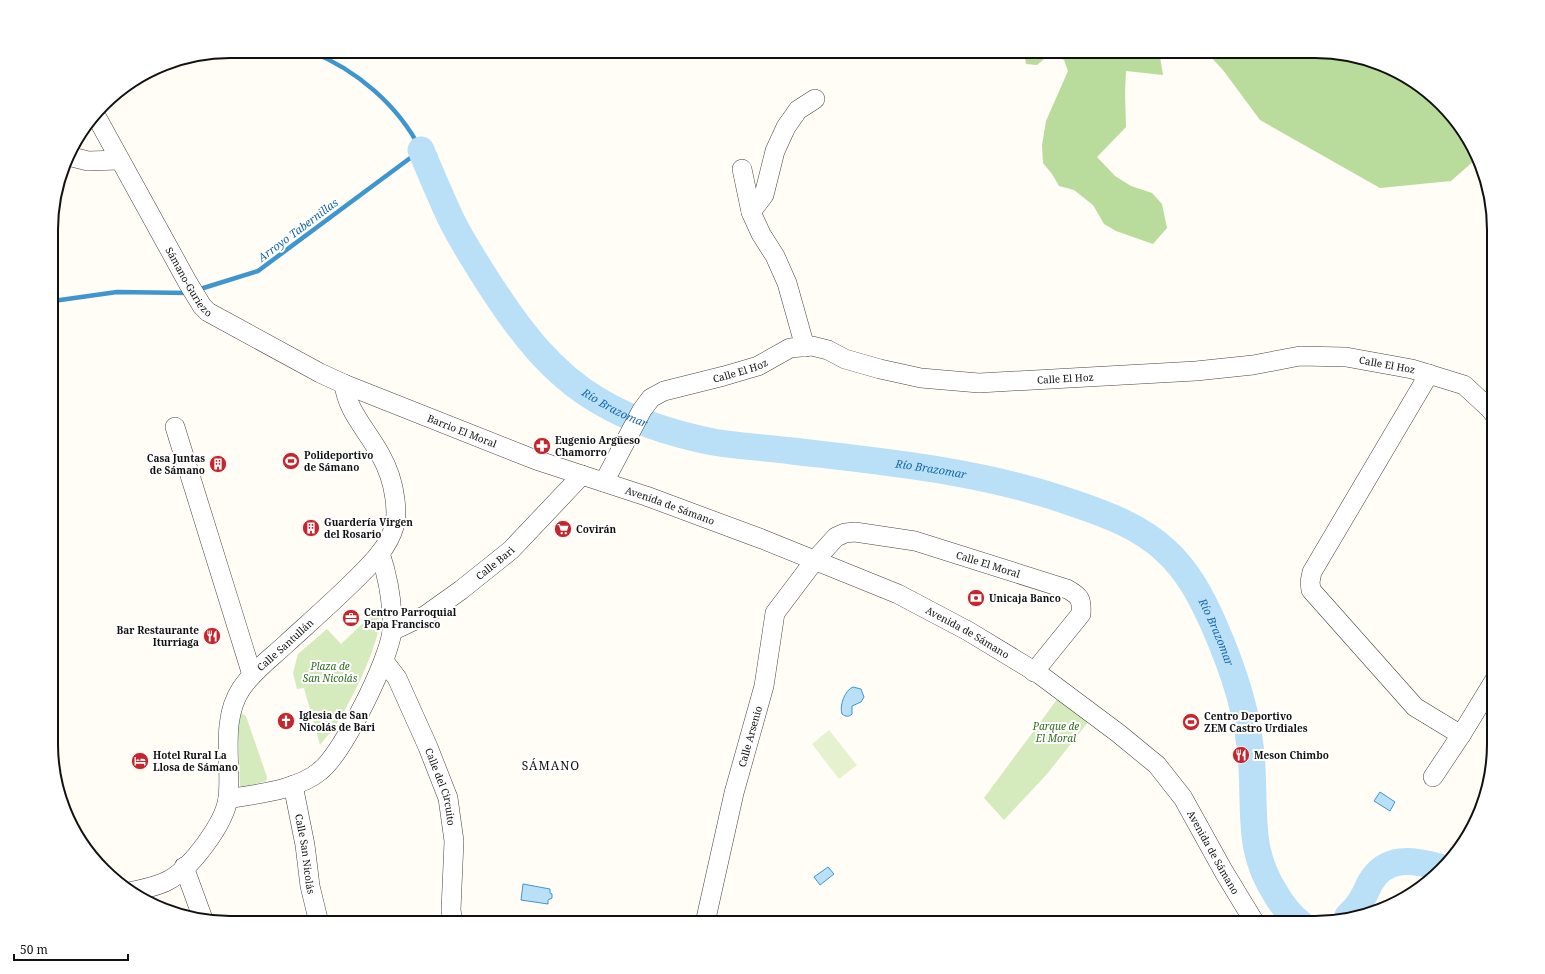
<svg xmlns="http://www.w3.org/2000/svg" width="1545" height="974" font-family="'Noto Serif',serif">
<style>
.green{fill:#d5ebbd}
.forest{fill:#b9dc9c}
.pitch{fill:#e6f2cf}
.water{fill:#b9e0f7;stroke:#3f96cf}
.lines{fill:none;stroke-linecap:round;stroke-linejoin:round}
.stream{stroke:#3f96cf;stroke-width:4.5}
.river{stroke:#b9e0f7;stroke-width:27}
.minor-casing{stroke:#444;stroke-width:20}
.minor{stroke:#fff;stroke-width:19}
.labels{text-anchor:middle;stroke-width:4;stroke-linejoin:round;paint-order:stroke}
.street-label{font-size:10px;fill:#111;stroke:#fff}
.poi-label{font-size:10px;font-weight:bold;fill:#111;stroke:#fff;text-anchor:start}
.park-label{font-size:10px;font-style:italic;fill:#2f6b1f;stroke:#fff}
.water-label{font-size:11px;font-style:italic;fill:#1768a6;stroke:#fff}
.quarter-label{font-size:12px;letter-spacing:1px;fill:#111;stroke:#fff}
.rim{fill:none;stroke:#111;stroke-width:2}
</style>
<rect width="100%" height="100%" fill="#fffdf5"/>
<!-- green -->
<g class="green">
<path d="M378,609c1,9 1,18 -1,27 -8,28 -23,59 -38,84 -5,9 -13,17 -19,25l-16,-57 -7,1 -4,-16 5,-19 29,-25 14,15z"/>
<polygon points="1058,698 1089,721 1047,774 1004,820 984,798"/>
<polygon points="241,713 246,716 267,777 266,781 242,788 240,785 238,719"/>
</g>
<!-- forest -->
<g class="forest">
<polygon points="1024,51 1159,51 1163,75 1126,71 1125,92 1126,127 1097,157 1115,176 1131,186 1152,193 1162,204 1167,228 1153,244 1116,231 1104,224 1093,205 1074,190 1059,186 1052,174 1043,163 1042,145 1046,121 1068,71 1064,60 1050,54 1037,65 1026,64"/>
<polygon points="1205,51 1316,51 1362,57 1414,81 1470,141 1476,159 1451,181 1380,188 1260,120 1223,70"/>
</g>
<!-- pitch -->
<polygon class="pitch" points="829,730 857,765 839,779 812,744"/>
<!-- water -->
<g class="water">
<path d="M853,687l8,2 3,8 -3,5 -9,4v8c-3,3 -6,3 -10,0 -3,-8 3,-24 11,-27z"/>
<polygon points="1380,792 1395,802 1390,811 1374,801"/>
<polygon points="828,867 834,874 820,885 814,877"/>
<polygon points="523,884 550,889 550,893 552,894 552,898 548,900 548,904 521,900"/>
</g>
<g class="lines">
<!-- stream -->
<g class="stream">
<path d="M197,290l61,-19 163,-121c-23,-45 -65,-81 -112,-99"/>
<polyline points="53,301 117,292 188,293"/>
<polyline points="1290,923 1297,920"/>
</g>
<!-- river -->
<g class="river">
<path id="s1" d="M421,150c9,22 19,45 29,67 11,23 26,46 40,68 29,45 62,89 109,116 35,21 74,33 114,41 26,4 53,6 79,9 94,11 191,20 281,52 33,11 68,24 93,48 22,20 36,47 48,74 20,46 36,93 38,144 3,49 -4,83 25,127 6,10 14,20 23,27"/>
<path d="M1348,916c11,-9 16,-20 22,-33 16,-28 43,-23 69,-16"/>
</g>
<defs>
<g id="minor">
<path id="s2" d="M96,116l92,167 14,23 6,6 112,61 24,11 192,76 110,36 116,43 136,55 70,37 71,43 79,59 39,32 26,33 41,74 31,51"/>
<polyline points="68,156 88,161 119,160"/>
<polyline points="742,169 751,212 761,234 775,256 787,283 805,347"/>
<polyline points="751,212 764,195 775,151 786,127 798,110 815,99"/>
<polyline points="1429,374 1312,572 1310,582 1311,590 1415,707 1461,735"/>
<polyline points="175,427 252,675"/>
<path id="s3" d="M604,482l38,-72 9,-12 13,-7 60,-15 34,-10 32,-18 22,-2 16,4 17,9 35,10 41,9 58,5 217,-12 57,-6 47,-9 46,1 66,12 52,16 26,24 4,5"/>
<path id="s4" d="M392,631l34,-16 35,-25 50,-40 71,-75"/>
<path id="s5" d="M384,661l13,17 31,69 20,51 6,43 -3,69 2,13"/>
<polyline points="1433,777 1461,735 1494,681"/>
<path id="s6" d="M293,785l12,60 5,41 9,37"/>
<path d="M228,799c28,-5 70,-9 92,-28 23,-18 69,-111 72,-140 1,-5 0,-10 0,-15 -1,-23 -5,-42 -12,-63"/>
<polyline points="184,867 203,919"/>
<path id="s7" d="M129,892c13,-3 28,-5 40,-12 22,-12 56,-57 59,-82 4,-35 -8,-77 13,-109 12,-18 30,-31 45,-45 24,-22 48,-43 71,-66 14,-14 31,-30 37,-51 3,-8 2,-19 1,-28 -2,-16 -7,-31 -15,-45 -13,-24 -33,-43 -36,-70"/>
<path id="s8" d="M705,923l29,-130 30,-107 11,-73 40,-53 21,-23 9,-4 10,-1 60,9 152,48c13,7 15,10 14,25l-47,58"/>
</g>
</defs>
<!-- minor casing -->
<use href="#minor" class="minor-casing"/>
<!-- minor -->
<use href="#minor" class="minor"/>
</g>
<!-- icons -->
<defs>
<symbol id="pharmacy-disc" viewBox="-11 -11 22 22"><circle r="9.5" fill="#c4262e" stroke="#fff"/><path d="M-2-6h4v4h4v4h-4v4h-4v-4h-4v-4h4Z" fill="#fff"/></symbol>
<symbol id="stadium-disc" viewBox="-11 -11 22 22"><circle r="9.5" fill="#c4262e" stroke="#fff"/><path d="M0-5a6.5 5 0 1 0 0 10a6.5 5 0 1 0 0-10ZM-3.5-1.8h7v3.6h-7Z" fill="#fff"/></symbol>
<symbol id="building-disc" viewBox="-11 -11 22 22"><circle r="9.5" fill="#c4262e" stroke="#fff"/><path d="M-4-6H4V6H1V3H-1V6H-4ZM-2.5-4.3h1.7v1.8h-1.7ZM.8-4.3h1.7v1.8H.8ZM-2.5-1h1.7V.8h-1.7ZM.8-1h1.7V.8H.8Z" fill="#fff"/></symbol>
<symbol id="supermarket-disc" viewBox="-11 -11 22 22"><circle r="9.5" fill="#c4262e" stroke="#fff"/><path d="M-6-5.5h2.5l.6 2H6L4.5 2H-2.5L-4.4-4H-6ZM-1.5 3.2a1.3 1.3 0 1 0 .1 0ZM3 3.2a1.3 1.3 0 1 0 .1 0Z" fill="#fff"/></symbol>
<symbol id="bank-disc" viewBox="-11 -11 22 22"><circle r="9.5" fill="#c4262e" stroke="#fff"/><path d="M-6-4H6V4H-6ZM0-2.3a2.3 2.3 0 1 0 0 4.6a2.3 2.3 0 1 0 0-4.6Z" fill="#fff"/></symbol>
<symbol id="office-disc" viewBox="-11 -11 22 22"><circle r="9.5" fill="#c4262e" stroke="#fff"/><path d="M-6-3h4V-5.5h4V-3h4V5H-6ZM-1-4.5V-3h2v-1.5ZM-6 0V1H6V0Z" fill="#fff"/></symbol>
<symbol id="restaurant-disc" viewBox="-11 -11 22 22"><circle r="9.5" fill="#c4262e" stroke="#fff"/><path d="M-5-6h1v4h1v-4h1v4h1v-4h1v5L-1.5 .5V6h-2V.5L-5-1ZM5-6V6H3V1.5H1.5Q1.5-4 5-6Z" fill="#fff"/></symbol>
<symbol id="church-disc" viewBox="-11 -11 22 22"><circle r="9.5" fill="#c4262e" stroke="#fff"/><path d="M-1.2-6h2.4v3.5h3.3v2.4h-3.3V6h-2.4V-.1h-3.3v-2.4h3.3Z" fill="#fff"/></symbol>
<symbol id="hotel-disc" viewBox="-11 -11 22 22"><circle r="9.5" fill="#c4262e" stroke="#fff"/><path d="M-6-4.5h1.5V1H6V5H4.5V3h-9V5H-6ZM-4 0a1.8 1.8 0 1 1 3.6 0ZM.5 0V-2.5h3Q6-2.5 6 0Z" fill="#fff"/></symbol>
</defs>
<g fill-rule="evenodd">
<use href="#pharmacy-disc" x="532" y="436" width="20" height="20"/>
<use href="#stadium-disc" x="281" y="451" width="20" height="20"/>
<use href="#building-disc" x="208" y="454" width="20" height="20"/>
<use href="#building-disc" x="301" y="518" width="20" height="20"/>
<use href="#supermarket-disc" x="553" y="519" width="20" height="20"/>
<use href="#bank-disc" x="966" y="588" width="20" height="20"/>
<use href="#office-disc" x="341" y="608" width="20" height="20"/>
<use href="#restaurant-disc" x="202" y="626" width="20" height="20"/>
<use href="#church-disc" x="276" y="711" width="20" height="20"/>
<use href="#stadium-disc" x="1181" y="712" width="20" height="20"/>
<use href="#restaurant-disc" x="1231" y="745" width="20" height="20"/>
<use href="#hotel-disc" x="130" y="751" width="20" height="20"/>
</g>
<g class="labels">
<!-- street labels -->
<g class="street-label">
<text dy="4" stroke="none"><textPath href="#s2" startOffset="190">Sámano-Guriezo</textPath></text>
<text dy="4" stroke="none"><textPath href="#s3" startOffset="850">Calle El Hoz</textPath></text>
<text dy="4" stroke="none"><textPath href="#s3" startOffset="190">Calle El Hoz</textPath></text>
<text dy="4" stroke="none"><textPath href="#s3" startOffset="526">Calle El Hoz</textPath></text>
<text dy="4" stroke="none"><textPath href="#s2" startOffset="507">Barrio El Moral</textPath></text>
<text dy="4" stroke="none"><textPath href="#s2" startOffset="728">Avenida de Sámano</textPath></text>
<text dy="4" stroke="none"><textPath href="#s4" startOffset="124">Calle Bari</textPath></text>
<text dy="4" stroke="none"><textPath href="#s8" startOffset="573">Calle El Moral</textPath></text>
<text dy="4" stroke="none"><textPath href="#s2" startOffset="1052">Avenida de Sámano</textPath></text>
<text dy="4" stroke="none"><textPath href="#s7" startOffset="319">Calle Santullán</textPath></text>
<text dy="4" stroke="none"><textPath href="#s8" startOffset="192">Calle Arsenio</textPath></text>
<text dy="4" stroke="none"><textPath href="#s5" startOffset="139">Calle del Circuito</textPath></text>
<text dy="4" stroke="none"><textPath href="#s2" startOffset="1388">Avenida de Sámano</textPath></text>
<text dy="4" stroke="none"><textPath href="#s6" startOffset="70">Calle San Nicolás</textPath></text>
</g>
<!-- poi labels -->
<g class="poi-label">
<text x="555" y="444">Eugenio Argüeso<tspan x="555" dy="12">Chamorro</tspan></text>
<text x="304" y="459">Polideportivo<tspan x="304" dy="12">de Sámano</tspan></text>
<text x="205" y="462" text-anchor="end">Casa Juntas<tspan x="205" dy="12">de Sámano</tspan></text>
<text x="324" y="526">Guardería Virgen<tspan x="324" dy="12">del Rosario</tspan></text>
<text x="576" y="533">Covirán</text>
<text x="989" y="602">Unicaja Banco</text>
<text x="364" y="616">Centro Parroquial<tspan x="364" dy="12">Papa Francisco</tspan></text>
<text x="199" y="634" text-anchor="end">Bar Restaurante<tspan x="199" dy="12">Iturriaga</tspan></text>
<text x="299" y="719">Iglesia de San<tspan x="299" dy="12">Nicolás de Bari</tspan></text>
<text x="1204" y="720">Centro Deportivo<tspan x="1204" dy="12">ZEM Castro Urdiales</tspan></text>
<text x="153" y="759">Hotel Rural La<tspan x="153" dy="12">Llosa de Sámano</tspan></text>
<text x="1254" y="759">Meson Chimbo</text>
</g>
<!-- park labels -->
<g class="park-label">
<text x="330" y="670">Plaza de<tspan x="330" dy="12">San Nicolás</tspan></text>
<text x="1056" y="730">Parque de<tspan x="1056" dy="12">El Moral</tspan></text>
</g>
<!-- water labels -->
<g class="water-label">
<text transform="translate(298 230) rotate(-37)" y="4">Arroyo Tabernillas</text>
<text dy="4" stroke="none"><textPath href="#s1" startOffset="330">Río Brazomar</textPath></text>
<text dy="4" stroke="none"><textPath href="#s1" startOffset="654">Río Brazomar</textPath></text>
<text dy="4" stroke="none"><textPath href="#s1" startOffset="1002">Río Brazomar</textPath></text>
</g>
<!-- quarter labels -->
<g class="quarter-label">
<text x="551" y="770">SÁMANO</text>
</g>
</g>
<!-- crop -->
<path d="M0 0H1545V974H0ZM230 58H1315A172 172 0 0 1 1487 230V744A172 172 0 0 1 1315 916H230A172 172 0 0 1 58 744V230A172 172 0 0 1 230 58Z" fill="#fff" fill-rule="evenodd"/>
<path class="rim" d="M230 58H1315A172 172 0 0 1 1487 230V744A172 172 0 0 1 1315 916H230A172 172 0 0 1 58 744V230A172 172 0 0 1 230 58Z"/>
<!-- scale -->
<path d="M14 954v6h114v-6" fill="none" stroke="#111111" stroke-width="2"/>
<text x="20" y="954" font-size="12" fill="#111111" stroke="#ffffff" stroke-width="3" paint-order="stroke">50 m</text>
</svg>
